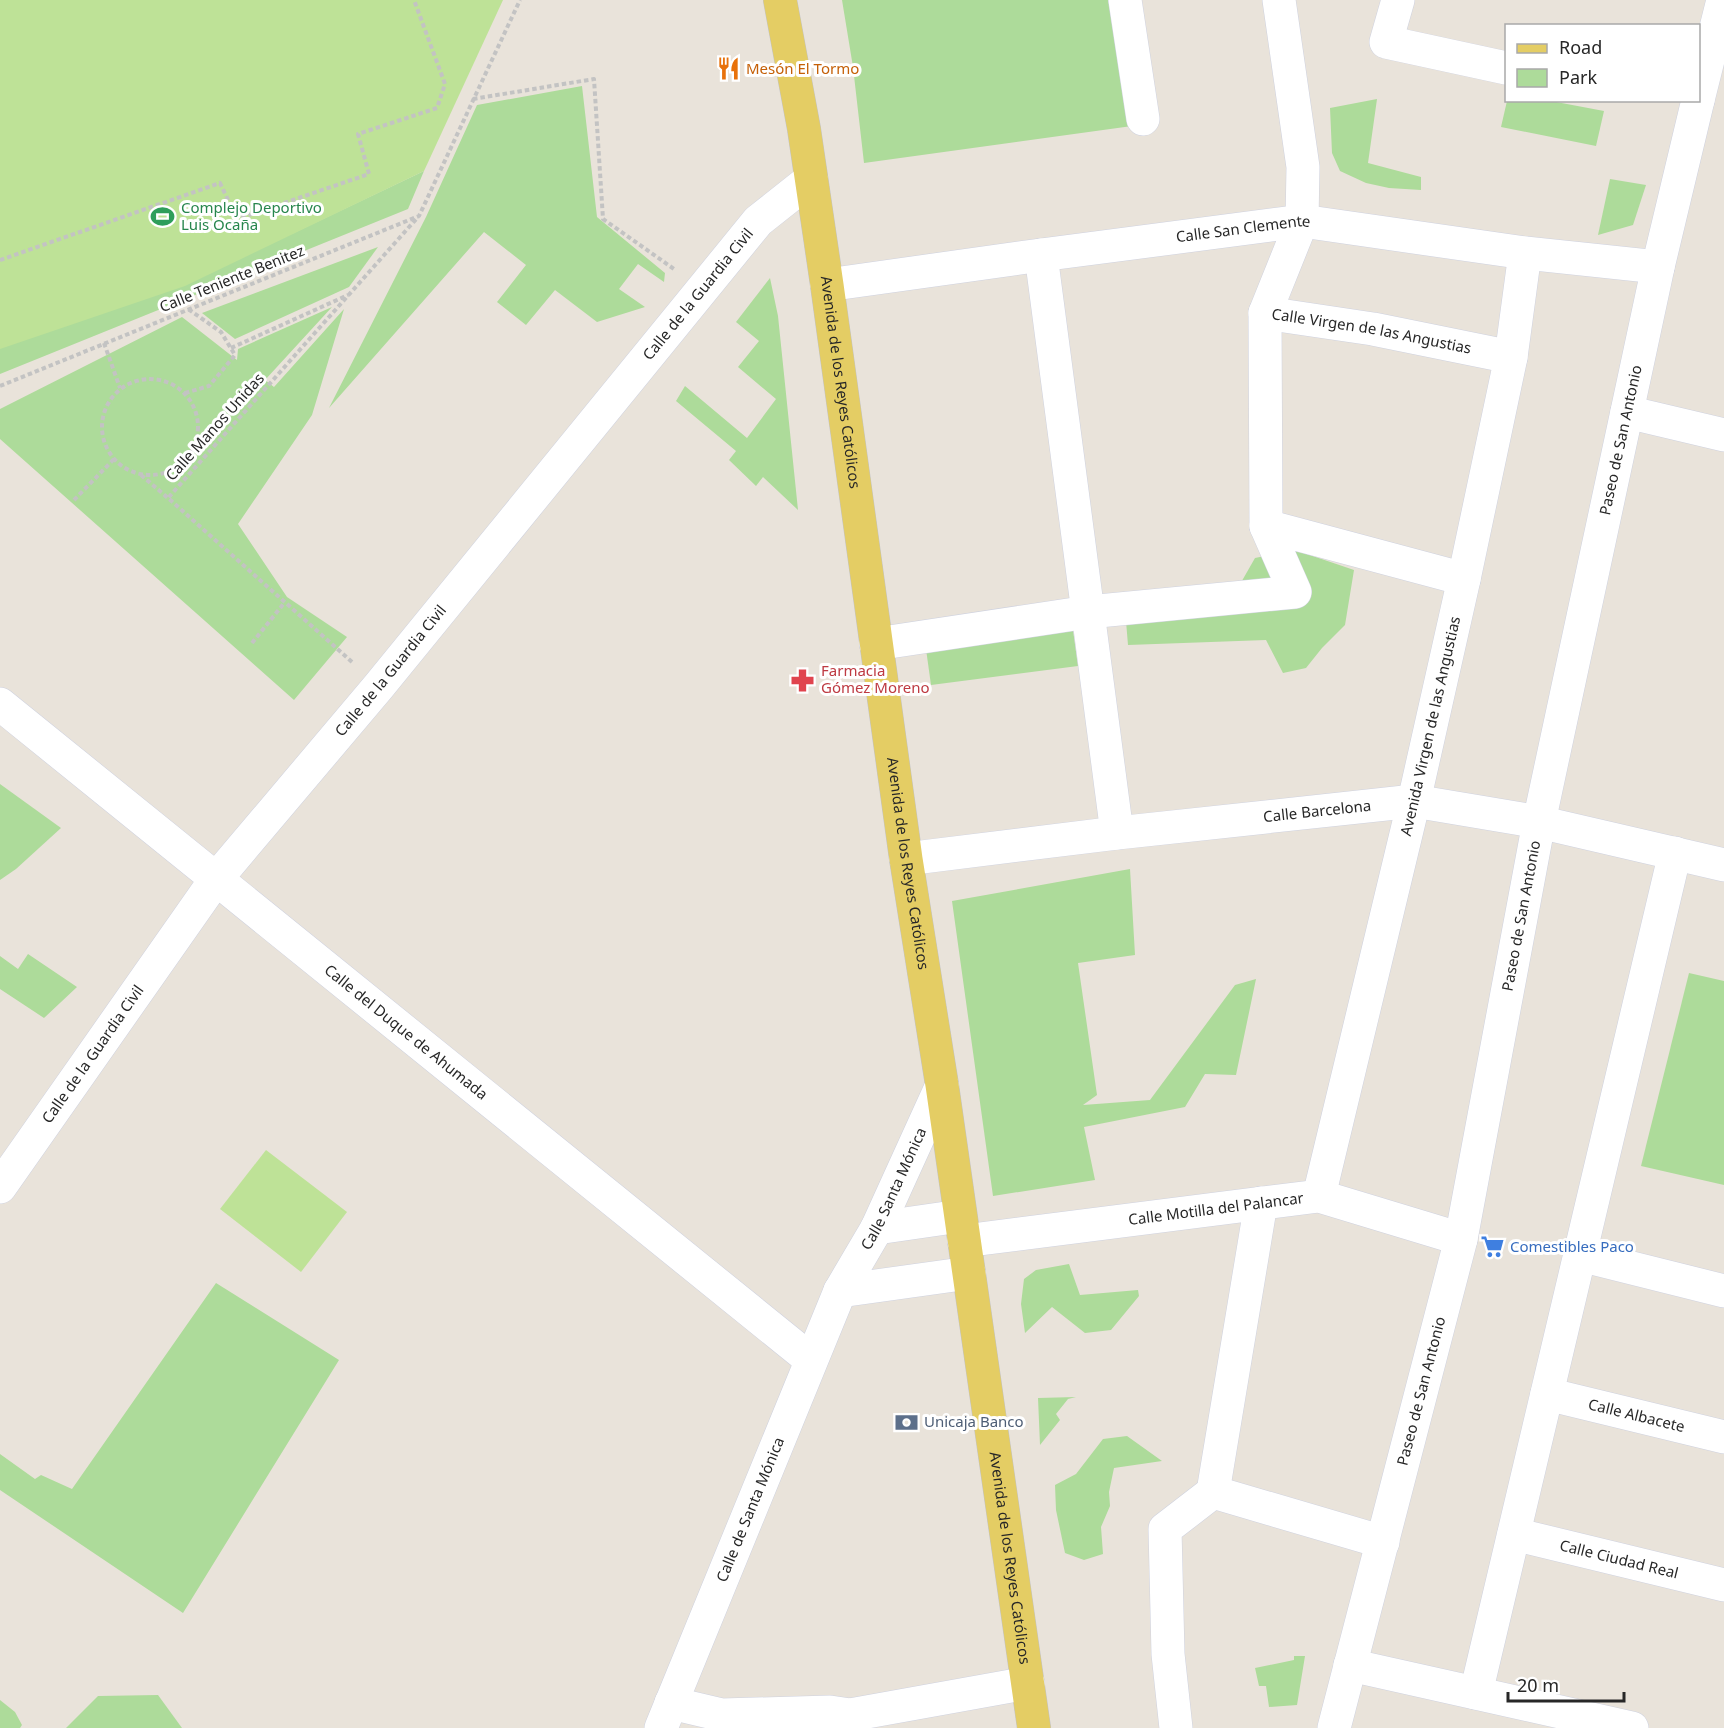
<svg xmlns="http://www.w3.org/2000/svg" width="1724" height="1728" font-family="'Noto Sans',sans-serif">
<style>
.green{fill:#addb9a}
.pitch{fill:#bee297}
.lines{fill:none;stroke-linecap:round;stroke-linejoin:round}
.minor-casing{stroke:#cfd2df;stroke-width:34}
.major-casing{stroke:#c3c3c3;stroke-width:34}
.path{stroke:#c3c3c3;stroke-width:4;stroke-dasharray:4.5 3;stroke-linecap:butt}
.minor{stroke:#fff;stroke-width:33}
.major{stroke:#e4cd64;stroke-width:33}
.labels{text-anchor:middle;stroke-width:6;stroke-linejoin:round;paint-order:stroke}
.food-label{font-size:15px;fill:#c56008;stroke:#fff;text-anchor:start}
.leisure-label{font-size:15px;fill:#27864d;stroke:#fff;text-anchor:start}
.street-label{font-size:15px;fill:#272727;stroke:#fff}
.health-label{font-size:15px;fill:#be3a42;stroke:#fff;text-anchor:start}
.shop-label{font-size:15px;fill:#366cbe;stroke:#fff;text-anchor:start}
.service-label{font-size:15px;fill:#4e5e75;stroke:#fff;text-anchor:start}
</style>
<rect width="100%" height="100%" fill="#e9e3da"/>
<!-- green -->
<g class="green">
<polygon points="842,0 1115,0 1132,126 864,163 853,67"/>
<polygon points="582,86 597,217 665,273 664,282 638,264 619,289 645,307 597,322 555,290 526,325 497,302 526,265 484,232 329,408 426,217 477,105"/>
<polygon points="1377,99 1368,163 1421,177 1421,190 1389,188 1366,183 1340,171 1332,153 1330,108"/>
<polygon points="1507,101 1551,101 1604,111 1596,146 1501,127"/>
<polygon points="424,171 408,209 0,374 0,341 228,264"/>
<polygon points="1610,179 1646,185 1633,225 1598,235"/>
<polygon points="378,247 349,287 235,339 202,313"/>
<polygon points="770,278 778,316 798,510 763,477 756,486 729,460 736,451 676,401 685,386 747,438 776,399 738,367 759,341 736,322"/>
<polygon points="332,307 265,380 274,387 344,309 312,415 238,524 287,597 347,637 294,700 0,439 0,409 182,317 237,360 238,349"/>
<polygon points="1295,550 1354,570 1345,625 1322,648 1306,668 1283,673 1266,640 1128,645 1126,621 1227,607 1255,558"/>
<polygon points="1073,630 1078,666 931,685 926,649"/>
<polygon points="0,784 61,828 16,869 0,880"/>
<polygon points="1130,869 1135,955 1078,963 1097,1095 1083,1105 1150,1100 1235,985 1256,979 1236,1075 1205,1074 1185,1107 1084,1127 1095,1180 993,1196 952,901"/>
<polygon points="28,954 77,987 44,1018 0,989 0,956 18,969"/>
<polygon points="1689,973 1724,981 1724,1185 1641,1166"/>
<polygon points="1069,1264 1080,1295 1138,1290 1139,1296 1111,1330 1085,1333 1052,1307 1025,1333 1021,1304 1024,1279 1036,1270"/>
<polygon points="216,1283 339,1360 183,1613 0,1490 0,1454 35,1479 41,1475 72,1489"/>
<polygon points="1076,1397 1068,1399 1056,1414 1060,1420 1040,1445 1038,1398"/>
<polygon points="1127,1436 1162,1461 1114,1468 1109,1492 1110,1506 1101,1527 1103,1554 1084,1560 1065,1553 1056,1510 1055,1485 1076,1474 1103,1439"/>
<polygon points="1294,1656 1305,1656 1297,1705 1269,1707 1266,1686 1259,1686 1255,1668 1294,1660"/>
<polygon points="158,1695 182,1728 66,1728 98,1696"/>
<polygon points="0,1700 15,1712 22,1725 20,1728 0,1728"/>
</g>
<!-- pitch -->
<g class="pitch">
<polygon points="0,0 503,0 424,171 185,286 0,349"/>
<polygon points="266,1150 347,1212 301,1272 220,1209"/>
</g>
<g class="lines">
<defs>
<g id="minor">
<polyline points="1125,0 1143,119"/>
<path id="s1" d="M1279,0l24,167 -1,54 -37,92 108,16 138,28"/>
<polyline points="1398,0 1386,42 1506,68"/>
<polyline points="1698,100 1723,0"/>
<polyline points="1041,255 1117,833"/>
<path id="s2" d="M827,285l214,-30 261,-34 223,32 133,14"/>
<polyline points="1265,313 1266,526"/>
<polyline points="1627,412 1724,435"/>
<polyline points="876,644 1088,612 1295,592 1266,526 1464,579"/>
<path id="s3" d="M0,704l811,656"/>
<path id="s4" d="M906,859l211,-26 297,-32 125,21 185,43"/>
<path id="s5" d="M0,1187l216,-308 163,-193 379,-465 53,-42"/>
<path id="s6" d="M1319,1196l95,-395 50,-222 47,-222 14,-104"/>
<polyline points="877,1228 960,1216"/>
<path id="s7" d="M964,1241l355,-45 142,43"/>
<polyline points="1580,1255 1724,1291"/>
<polyline points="840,1291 969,1273"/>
<path id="s8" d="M1547,1394l177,43"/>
<polyline points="1213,1492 1261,1203"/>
<path id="s9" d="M1514,1534l210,51"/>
<polyline points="1350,1665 1632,1728"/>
<polyline points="1476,1693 1675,853"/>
<polyline points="671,1703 722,1715 830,1712 850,1715 1028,1683"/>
<path id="s10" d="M661,1728l179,-437 37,-63 65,-143"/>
<polyline points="1176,1728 1168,1654 1165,1529 1213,1492 1383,1542"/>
<path id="s11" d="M1334,1728l127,-489 78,-417 119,-555 40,-167"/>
</g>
<g id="major">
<path id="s12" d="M780,0l24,129 23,156 79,574 36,226 92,643"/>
</g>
</defs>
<!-- minor casing -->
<use href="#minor" class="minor-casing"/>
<!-- major casing -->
<use href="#major" class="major-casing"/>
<!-- path -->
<g class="path">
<polyline points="473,99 594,79 603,219 674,269"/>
<polyline points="0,260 220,183 237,219 369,174 358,134 437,108 445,84 414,0"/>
<polyline points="104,343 120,388"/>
<polyline points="231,348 348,295"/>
<circle cx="150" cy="427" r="48"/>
<polyline points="0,386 419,216 520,0"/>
<polyline points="185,393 209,386 235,355 221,332 188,309"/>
<polyline points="141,475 168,498"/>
<polyline points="74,500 114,459"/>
<polyline points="252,643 285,602"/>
<polyline points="352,662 168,498 418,217"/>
</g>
<!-- minor -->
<use href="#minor" class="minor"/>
<!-- major -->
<use href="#major" class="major"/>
</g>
<!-- icons -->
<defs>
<symbol id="restaurant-bare" viewBox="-9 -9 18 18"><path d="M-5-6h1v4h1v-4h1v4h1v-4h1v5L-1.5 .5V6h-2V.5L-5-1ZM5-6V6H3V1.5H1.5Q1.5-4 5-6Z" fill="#e8710a" stroke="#fff" stroke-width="2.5" paint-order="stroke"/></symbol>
<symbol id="stadium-bare" viewBox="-9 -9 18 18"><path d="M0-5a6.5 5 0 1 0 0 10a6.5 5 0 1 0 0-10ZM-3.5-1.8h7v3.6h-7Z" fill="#2e9e5b" stroke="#fff" stroke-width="2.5" paint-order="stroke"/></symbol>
<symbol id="pharmacy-bare" viewBox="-9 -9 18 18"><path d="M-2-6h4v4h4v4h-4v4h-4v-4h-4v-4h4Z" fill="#e0444e" stroke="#fff" stroke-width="2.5" paint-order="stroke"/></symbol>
<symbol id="supermarket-bare" viewBox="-9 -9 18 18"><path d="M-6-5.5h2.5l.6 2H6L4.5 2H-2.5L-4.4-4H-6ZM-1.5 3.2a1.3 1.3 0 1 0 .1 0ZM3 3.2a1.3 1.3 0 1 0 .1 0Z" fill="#3f7fe0" stroke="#fff" stroke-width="2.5" paint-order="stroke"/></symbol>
<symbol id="bank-bare" viewBox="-9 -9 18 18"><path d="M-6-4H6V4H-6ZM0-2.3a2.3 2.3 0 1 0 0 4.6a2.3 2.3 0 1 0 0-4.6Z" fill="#5c6f8a" stroke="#fff" stroke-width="2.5" paint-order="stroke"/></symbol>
</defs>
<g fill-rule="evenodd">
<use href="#restaurant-bare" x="712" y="52" width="33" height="33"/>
<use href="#stadium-bare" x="146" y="200" width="33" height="33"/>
<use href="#pharmacy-bare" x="786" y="664" width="33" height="33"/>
<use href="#supermarket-bare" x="1476" y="1230" width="33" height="33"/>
<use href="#bank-bare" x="890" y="1406" width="33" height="33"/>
</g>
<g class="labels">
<!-- food labels -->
<g class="food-label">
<text x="746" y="74">Mesón El Tormo</text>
</g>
<!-- leisure labels -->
<g class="leisure-label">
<text x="181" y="213">Complejo Deportivo<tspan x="181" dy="17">Luis Ocaña</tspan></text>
</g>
<!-- street labels -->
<g class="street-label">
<text dy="5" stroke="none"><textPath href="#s2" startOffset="420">Calle San Clemente</textPath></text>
<text transform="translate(232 279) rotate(-22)" y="5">Calle Teniente Benitez</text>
<text dy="5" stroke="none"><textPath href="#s5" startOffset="1134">Calle de la Guardia Civil</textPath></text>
<text dy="5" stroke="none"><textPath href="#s1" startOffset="430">Calle Virgen de las Angustias</textPath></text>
<text dy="5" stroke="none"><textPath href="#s12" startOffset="387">Avenida de los Reyes Católicos</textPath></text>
<text transform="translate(215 427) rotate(-48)" y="5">Calle Manos Unidas</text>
<text dy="5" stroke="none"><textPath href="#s11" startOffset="1320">Paseo de San Antonio</textPath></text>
<text dy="5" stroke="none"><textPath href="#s5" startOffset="648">Calle de la Guardia Civil</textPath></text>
<text dy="5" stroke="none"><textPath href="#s6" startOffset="483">Avenida Virgen de las Angustias</textPath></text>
<text dy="5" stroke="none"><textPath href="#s4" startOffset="414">Calle Barcelona</textPath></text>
<text dy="5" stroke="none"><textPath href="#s12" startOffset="873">Avenida de los Reyes Católicos</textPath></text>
<text dy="5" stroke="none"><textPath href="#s11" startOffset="834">Paseo de San Antonio</textPath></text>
<text dy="5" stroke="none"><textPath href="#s3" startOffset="522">Calle del Duque de Ahumada</textPath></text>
<text dy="5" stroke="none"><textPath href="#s5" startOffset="162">Calle de la Guardia Civil</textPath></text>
<text dy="5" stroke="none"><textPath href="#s10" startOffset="588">Calle Santa Mónica</textPath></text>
<text dy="5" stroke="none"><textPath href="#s7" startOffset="254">Calle Motilla del Palancar</textPath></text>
<text dy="5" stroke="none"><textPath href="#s11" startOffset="348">Paseo de San Antonio</textPath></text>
<text dy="5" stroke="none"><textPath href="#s8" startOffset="92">Calle Albacete</textPath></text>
<text dy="5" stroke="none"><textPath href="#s10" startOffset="236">Calle de Santa Mónica</textPath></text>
<text dy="5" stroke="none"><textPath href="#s12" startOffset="1575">Avenida de los Reyes Católicos</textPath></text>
<text dy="5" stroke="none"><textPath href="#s9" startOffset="108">Calle Ciudad Real</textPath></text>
</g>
<!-- health labels -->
<g class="health-label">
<text x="821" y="676">Farmacia<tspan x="821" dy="17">Gómez Moreno</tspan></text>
</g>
<!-- shop labels -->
<g class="shop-label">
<text x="1510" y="1252">Comestibles Paco</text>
</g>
<!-- service labels -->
<g class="service-label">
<text x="924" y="1427">Unicaja Banco</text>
</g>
</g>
<!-- legend -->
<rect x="1505" y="24" width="195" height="78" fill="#ffffff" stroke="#a9a9a9" stroke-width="1.5"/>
<rect x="1517" y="44" width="30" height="9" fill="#e4cd64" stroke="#a9a9a9" stroke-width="1.5"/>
<text x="1559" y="54" font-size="18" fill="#272727">Road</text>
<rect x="1517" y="69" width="30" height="18" fill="#addb9a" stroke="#a9a9a9" stroke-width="1.5"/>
<text x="1559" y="84" font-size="18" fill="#272727">Park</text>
<!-- scale -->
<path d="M1508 1692v9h116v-9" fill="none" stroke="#272727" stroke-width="3"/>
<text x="1517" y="1692" font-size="18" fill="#272727" stroke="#ffffff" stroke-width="4.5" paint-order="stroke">20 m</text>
</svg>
